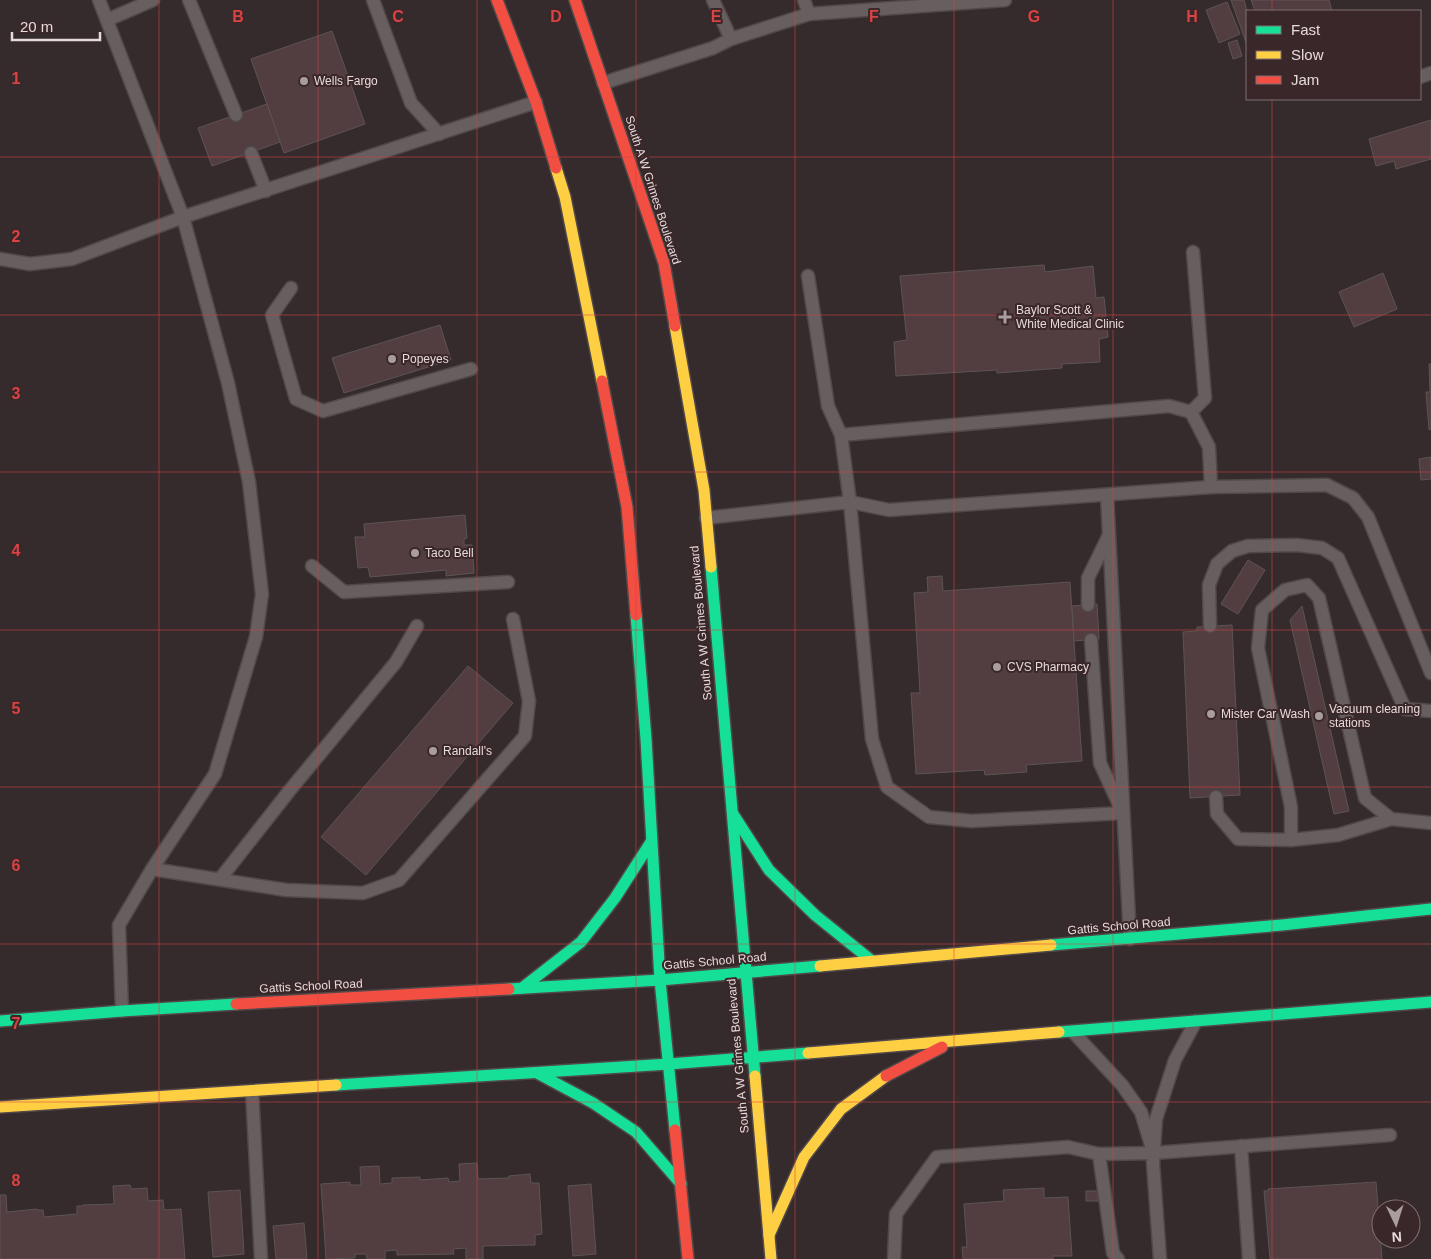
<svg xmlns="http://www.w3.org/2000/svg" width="1431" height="1259" font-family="Helvetica,sans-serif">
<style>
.building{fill:#523d40;stroke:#5d5455}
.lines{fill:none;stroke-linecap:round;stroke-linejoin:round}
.lane-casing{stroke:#514849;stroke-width:15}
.fast-casing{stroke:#514849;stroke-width:14}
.slow-casing{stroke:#514849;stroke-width:14}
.jam-casing{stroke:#514849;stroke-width:14}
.lane{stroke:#675e5f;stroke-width:12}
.fast{stroke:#16e098;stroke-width:11}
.slow{stroke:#ffcf43;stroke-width:11}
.jam{stroke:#f24e42;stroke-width:11}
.grid{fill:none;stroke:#d94343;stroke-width:1;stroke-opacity:0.55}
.poi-dot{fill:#a99d9e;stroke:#3a2729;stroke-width:2}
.labels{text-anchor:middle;stroke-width:4;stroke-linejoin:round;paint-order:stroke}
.poi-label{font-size:12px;fill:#e7dadb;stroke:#3a2729;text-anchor:start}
.street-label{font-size:12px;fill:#e7dadb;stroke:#3a2729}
.grid-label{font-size:16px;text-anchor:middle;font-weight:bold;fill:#d94343;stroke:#3a2729;stroke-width:4;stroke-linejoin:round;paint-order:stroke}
</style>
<rect width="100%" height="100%" fill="#362b2c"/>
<!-- building -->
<g class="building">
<polygon points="1231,0 1244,0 1247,11 1247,45"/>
<polygon points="1251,0 1329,0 1332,11 1255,11"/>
<polygon points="1227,2 1240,34 1219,43 1206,10"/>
<polygon points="332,31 365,124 284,153 251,59"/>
<polygon points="1237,40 1242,56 1233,59 1228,43"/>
<polygon points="267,104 280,142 212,166 198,128"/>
<polygon points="1431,120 1431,159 1396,169 1394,161 1376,166 1369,139"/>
<polygon points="1044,265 1045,272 1093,266 1096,298 1104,297 1108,337 1099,339 1100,362 1062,364 1062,368 997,373 997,370 896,376 894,342 907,340 900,276"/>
<polygon points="1383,273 1397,309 1354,327 1339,292"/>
<polygon points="440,325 451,360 344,393 332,358"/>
<polygon points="1429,364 1431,364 1431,429 1429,430 1426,392 1430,392"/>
<polygon points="1431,457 1431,479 1421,480 1419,459"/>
<polygon points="465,515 467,538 464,539 464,545 472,545 474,573 446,576 446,570 370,577 368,567 358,568 355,537 365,537 364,524"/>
<polygon points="1248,560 1265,570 1238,614 1221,604"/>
<polygon points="942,576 943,591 1070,582 1082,761 1026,765 1027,772 985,775 984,770 916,774 911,693 920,693 914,593 928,592 927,577"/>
<polygon points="1097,604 1099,639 1074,641 1072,606"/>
<polygon points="1302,606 1349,811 1334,814 1290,620"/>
<polygon points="1232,625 1240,795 1190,798 1183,632 1197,631 1197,627"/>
<polygon points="468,666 513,703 366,875 321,837"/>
<polygon points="477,1163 478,1179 509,1178 509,1176 530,1174 531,1183 539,1183 542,1234 535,1235 535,1245 483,1246 483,1259 466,1259 466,1248 453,1249 454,1254 397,1255 397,1250 385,1251 385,1259 367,1259 366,1254 355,1254 355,1258 326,1259 321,1184 350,1182 350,1185 361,1185 360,1167 379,1166 380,1184 392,1183 392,1178 420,1177 420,1180 448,1178 449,1182 460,1181 459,1164"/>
<polygon points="1376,1182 1382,1259 1270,1259 1264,1191 1268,1191 1268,1189"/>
<polygon points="591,1184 596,1254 573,1256 568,1186"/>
<polygon points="130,1185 131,1189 147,1188 148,1201 163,1200 164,1210 181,1209 185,1259 0,1259 0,1195 6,1195 7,1212 37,1209 37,1210 43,1210 44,1217 77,1214 77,1206 83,1206 83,1205 114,1204 113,1186"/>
<polygon points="1044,1188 1044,1198 1068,1197 1072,1256 1053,1256 1053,1259 963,1259 962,1247 967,1247 964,1204 1004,1201 1003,1190"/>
<polygon points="240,1190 244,1254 213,1257 208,1192"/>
<rect x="1086" y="1191" width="12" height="10"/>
<polygon points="304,1223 307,1259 276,1259 273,1226"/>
</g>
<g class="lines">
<defs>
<g id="lane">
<polyline points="99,0 183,217 228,383 249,482 262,594 256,637 215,774 152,869 119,925 122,1011"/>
<polyline points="189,0 236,115"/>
<polyline points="373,0 411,103 439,134"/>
<polyline points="713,0 731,39"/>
<polyline points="804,0 809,14"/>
<polyline points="107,20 153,0"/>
<polyline points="1420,77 1431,73"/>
<polyline points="603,83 713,48 731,39 809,14 1005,0"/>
<polyline points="251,153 266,191"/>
<polyline points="0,259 30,264 72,259 183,217 536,102"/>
<polyline points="808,276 828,406 841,435 850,502 872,739 887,787 929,817 972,821 1123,813 1100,763 1091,640"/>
<polyline points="291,288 272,315 296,399 323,411 471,369"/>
<polyline points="1191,412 1205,398 1193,252"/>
<polyline points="841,435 1169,406 1191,412 1209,447 1211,487"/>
<polyline points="1107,495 1130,939"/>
<polyline points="706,518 850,502 889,510 1211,487 1327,485 1353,498 1368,517 1431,673"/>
<polyline points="312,566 344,592 508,582"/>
<polyline points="1088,605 1088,578 1108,537"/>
<polyline points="1210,626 1209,585 1217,564 1232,551 1248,546 1297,545 1322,548 1338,558 1405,709 1431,711"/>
<polyline points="1216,797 1217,814 1238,839 1291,840 1338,835 1391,819 1431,823"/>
<polyline points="1291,840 1291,807 1258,648 1262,610 1285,590 1307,585 1319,598 1365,798 1391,819"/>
<polyline points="152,869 286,890 363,893 399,880 525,736 529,701 513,619"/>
<polyline points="220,879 290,790 396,662 417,626"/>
<polyline points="1073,1032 1122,1085 1141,1112 1151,1145"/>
<polyline points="252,1091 261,1259"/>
<polyline points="1241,1146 1249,1259"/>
<polyline points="1099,1154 1113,1253 1118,1259"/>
<polyline points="894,1259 896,1214 937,1157 1068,1147 1099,1154 1154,1153 1390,1135"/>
<polyline points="1160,1259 1153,1163 1156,1119 1175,1060 1196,1021"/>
</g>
<g id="fast">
<polyline points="711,567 755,1076"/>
<polyline points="636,615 646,739 660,980 675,1130"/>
<polyline points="733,814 769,870 815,915 872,961"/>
<polyline points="1051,945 1282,925 1431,909"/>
<polyline points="522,988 581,942 615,898 651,842"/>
<polyline points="509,989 660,980 820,966"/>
<polyline points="0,1021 122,1011 236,1004"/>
<polyline points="1059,1032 1431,1002"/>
<polyline points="537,1073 593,1103 636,1132 681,1184"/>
<polyline points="336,1085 669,1064 808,1053"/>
</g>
<g id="slow">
<polyline points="556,168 565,197 602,381"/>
<polyline points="675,326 704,490 711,567"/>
<polyline points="820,966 1051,945"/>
<polyline points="808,1053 1059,1032"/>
<polyline points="755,1076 771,1259"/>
<polyline points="0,1107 336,1085"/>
<polyline points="769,1235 804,1157 841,1109 886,1076"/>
</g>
<g id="jam">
<polyline points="497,0 536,102 556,168"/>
<polyline points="575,0 664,263 675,326"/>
<polyline points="602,381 627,507 636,615"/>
<polyline points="236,1004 509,989"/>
<polyline points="886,1076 942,1047"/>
<polyline points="675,1130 688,1259"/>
</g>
</defs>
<!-- lane casing -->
<use href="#lane" class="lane-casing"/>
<!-- fast casing -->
<use href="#fast" class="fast-casing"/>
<!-- slow casing -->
<use href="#slow" class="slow-casing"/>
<!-- jam casing -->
<use href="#jam" class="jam-casing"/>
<!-- lane -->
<use href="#lane" class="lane"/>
<!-- fast -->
<use href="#fast" class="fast"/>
<!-- slow -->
<use href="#slow" class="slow"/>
<!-- jam -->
<use href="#jam" class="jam"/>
</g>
<!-- grid -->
<path class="grid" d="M159,0v1259M318,0v1259M477,0v1259M636,0v1259M795,0v1259M954,0v1259M1113,0v1259M1272,0v11M1272,99v1160M0,157h1431M0,315h1431M0,472h1431M0,630h1431M0,787h1431M0,944h1431M0,1102h1431"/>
<!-- markers -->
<g class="poi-dot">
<circle cx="304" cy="81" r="5"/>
<path d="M1002.5 309.5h5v5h5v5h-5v5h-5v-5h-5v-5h5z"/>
<circle cx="392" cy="359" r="5"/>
<circle cx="415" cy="553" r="5"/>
<circle cx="997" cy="667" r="5"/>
<circle cx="1211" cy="714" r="5"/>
<circle cx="1319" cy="716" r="5"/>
<circle cx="433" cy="751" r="5"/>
</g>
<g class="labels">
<!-- poi labels -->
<g class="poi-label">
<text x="314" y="85">Wells Fargo</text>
<text x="1016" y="314">Baylor Scott &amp;<tspan x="1016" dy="14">White Medical Clinic</tspan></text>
<text x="402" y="363">Popeyes</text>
<text x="425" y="557">Taco Bell</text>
<text x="1007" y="671">CVS Pharmacy</text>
<text x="1329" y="713">Vacuum cleaning<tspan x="1329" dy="14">stations</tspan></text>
<text x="1221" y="718">Mister Car Wash</text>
<text x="443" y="755">Randall's</text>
</g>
<!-- street labels -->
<g class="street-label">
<text transform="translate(653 190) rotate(72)" y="4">South A W Grimes Boulevard</text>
<text transform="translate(701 623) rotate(-95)" y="4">South A W Grimes Boulevard</text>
<text transform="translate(1119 926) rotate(-5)" y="4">Gattis School Road</text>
<text transform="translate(715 961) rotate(-5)" y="4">Gattis School Road</text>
<text transform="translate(311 986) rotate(-3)" y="4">Gattis School Road</text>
<text transform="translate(738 1056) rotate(-95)" y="4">South A W Grimes Boulevard</text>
</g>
</g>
<g class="grid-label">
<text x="238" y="22">B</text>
<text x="398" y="22">C</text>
<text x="556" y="22">D</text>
<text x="716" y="22">E</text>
<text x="874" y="22">F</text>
<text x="1034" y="22">G</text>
<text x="1192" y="22">H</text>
<text x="16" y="84">1</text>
<text x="16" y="242">2</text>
<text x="16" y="399">3</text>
<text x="16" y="556">4</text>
<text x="16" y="714">5</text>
<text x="16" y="871">6</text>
<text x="16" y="1029">7</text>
<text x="16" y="1186">8</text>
</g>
<!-- legend -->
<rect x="1246" y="10" width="175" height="90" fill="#3a2729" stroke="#7f6f70"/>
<rect x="1256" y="26" width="25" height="8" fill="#16e098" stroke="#7f6f70"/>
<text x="1291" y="35" font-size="15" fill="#e7dadb">Fast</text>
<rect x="1256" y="51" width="25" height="8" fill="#ffcf43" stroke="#7f6f70"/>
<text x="1291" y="60" font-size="15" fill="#e7dadb">Slow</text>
<rect x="1256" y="76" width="25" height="8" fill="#f24e42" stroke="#7f6f70"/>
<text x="1291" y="85" font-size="15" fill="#e7dadb">Jam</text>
<!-- north arrow -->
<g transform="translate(1396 1224) rotate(176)"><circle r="24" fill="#3a2729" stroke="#7f6f70"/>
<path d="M0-4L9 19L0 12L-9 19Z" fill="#a99d9e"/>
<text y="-8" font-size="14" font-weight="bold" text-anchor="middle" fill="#e7dadb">N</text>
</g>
<!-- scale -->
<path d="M12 32v8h88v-8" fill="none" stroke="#e7dadb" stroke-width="2.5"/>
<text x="20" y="32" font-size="15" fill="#e7dadb" stroke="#3a2729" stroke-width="4" paint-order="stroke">20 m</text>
</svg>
